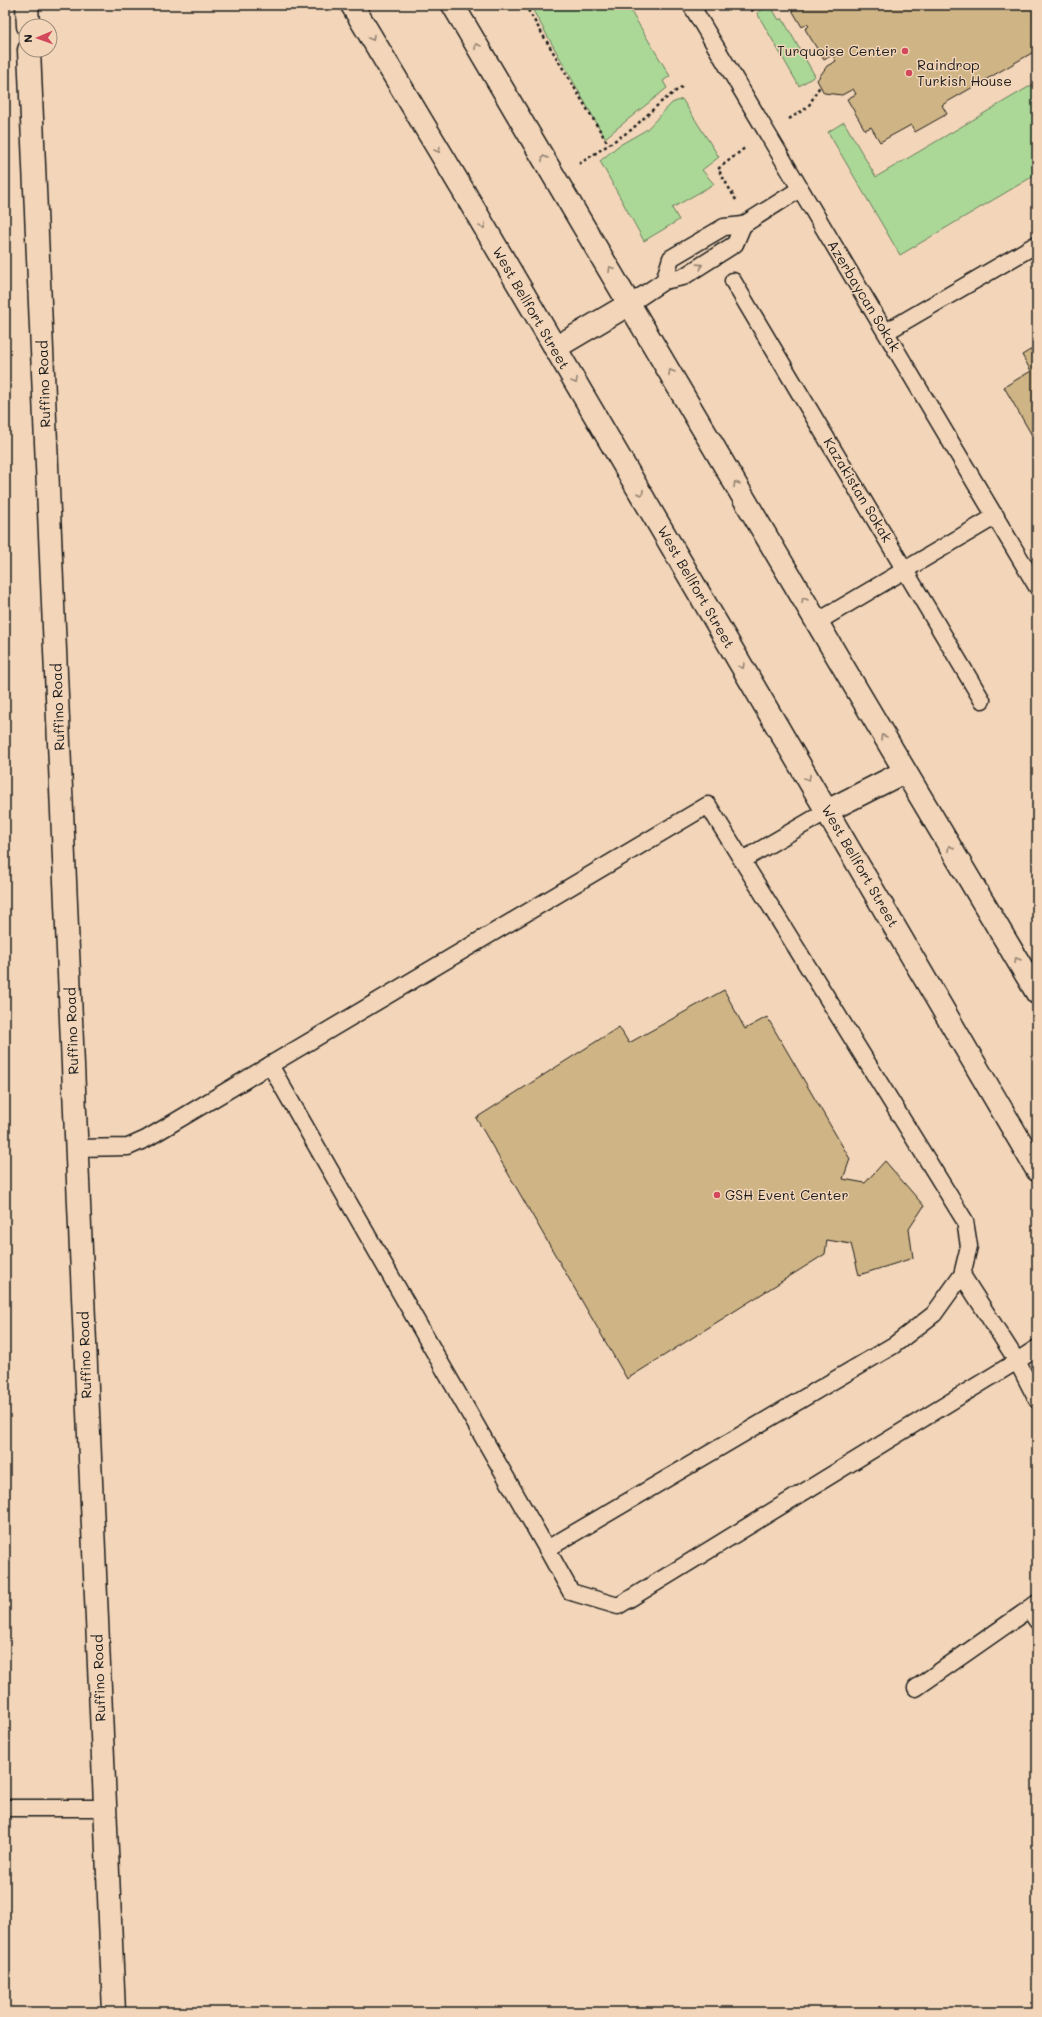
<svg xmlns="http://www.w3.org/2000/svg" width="1042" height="2017" font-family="Mali,sans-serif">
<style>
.green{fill:#abd897;stroke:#647a5a}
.building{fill:#cfb485;stroke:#1c1c1c}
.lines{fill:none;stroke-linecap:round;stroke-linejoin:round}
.service-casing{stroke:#1c1c1c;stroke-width:19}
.minor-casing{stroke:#1c1c1c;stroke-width:25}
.secondary-casing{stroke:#1c1c1c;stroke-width:25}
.path{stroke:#1c1c1c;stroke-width:2.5;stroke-dasharray:3 3;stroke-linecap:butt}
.service{stroke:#f3d6b9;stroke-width:16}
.minor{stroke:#f3d6b9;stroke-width:22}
.secondary{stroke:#f3d6b9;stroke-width:22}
.oneway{stroke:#928272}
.poi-dot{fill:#d1495b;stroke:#f3d6b9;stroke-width:1.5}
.labels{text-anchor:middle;stroke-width:3;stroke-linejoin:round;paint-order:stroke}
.poi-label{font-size:14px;fill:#1c1c1c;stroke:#f3d6b9;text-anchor:start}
.street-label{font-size:14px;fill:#1c1c1c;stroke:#f3d6b9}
</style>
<rect width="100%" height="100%" fill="#f3d6b9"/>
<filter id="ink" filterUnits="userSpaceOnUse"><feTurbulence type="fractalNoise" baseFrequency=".025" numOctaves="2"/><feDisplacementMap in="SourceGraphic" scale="8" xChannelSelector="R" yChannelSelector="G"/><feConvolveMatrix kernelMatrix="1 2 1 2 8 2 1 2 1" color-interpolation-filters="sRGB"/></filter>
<g filter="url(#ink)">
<!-- green -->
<g class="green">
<polygon points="530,5 627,5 670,76 663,81 667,88 605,138"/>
<polygon points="770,5 779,20 782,18 815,76 799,86 757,13"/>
<polygon points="1037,82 1037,174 900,255 828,132 844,122 876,177"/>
<polygon points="682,99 719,157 702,170 714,184 672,208 679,220 644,241 600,161 618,146 646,130 672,103"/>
</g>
<!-- building -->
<g class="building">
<polygon points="789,5 1037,5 1034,16 1037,21 1037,50 942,105 947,114 915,132 911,125 880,142 871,127 865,130 847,99 856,94 853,89 842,95 824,93 817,80 827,66 836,61 832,55 824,60 805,29 809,26 807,24 802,27"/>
<polygon points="1037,346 1037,444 1004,387 1031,371 1022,355"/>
<polygon points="724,990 745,1029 767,1017 850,1159 843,1179 865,1183 885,1161 924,1206 909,1229 913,1258 859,1275 851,1244 827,1240 825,1254 627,1379 476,1118 619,1027 629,1043"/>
</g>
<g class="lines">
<defs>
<g id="service">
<polyline points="691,5 1037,587"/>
<polyline points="743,225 800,189"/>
<polyline points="733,281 982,700"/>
<polyline points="631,303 664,281 683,277 735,244 743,225 724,227 671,258 664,281"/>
<polyline points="886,332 1037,244"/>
<polyline points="817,622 996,516"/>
<polyline points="743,860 827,811"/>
<polyline points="77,1148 128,1147 146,1139 270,1065"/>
<polyline points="1037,1348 1017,1361 1037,1400"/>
<polyline points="547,1549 894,1345 934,1314 962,1275 969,1246 965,1221 708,805 270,1065 547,1549 571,1592 618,1606 1017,1361 962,1275"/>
<polyline points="1037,1603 1029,1609 1037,1621"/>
<polyline points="916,1688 1029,1609"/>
<polyline points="5,1808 105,1808"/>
</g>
<g id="minor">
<polyline points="27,5 28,26"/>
<polyline points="29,50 114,2012"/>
</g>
<g id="secondary">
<polyline points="352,5 464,192 1037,1170"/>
<path d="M453,5c196,328 387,660 584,988"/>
<polyline points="555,348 631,303"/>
<polyline points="827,811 904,772"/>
</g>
</defs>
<!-- service casing -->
<use href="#service" class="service-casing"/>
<!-- minor casing -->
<use href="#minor" class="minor-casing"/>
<!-- secondary casing -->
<use href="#secondary" class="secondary-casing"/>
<!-- path -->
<g class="path">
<polyline points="525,5 608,144"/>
<polyline points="751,11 761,5"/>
<polyline points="789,119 808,107 820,86"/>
<polyline points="579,164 631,130 661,102 683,86"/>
<polyline points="736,200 718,169 746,147"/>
</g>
<!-- service -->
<use href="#service" class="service"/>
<!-- minor -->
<use href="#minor" class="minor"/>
<!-- secondary -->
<use href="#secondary" class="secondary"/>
</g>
<!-- one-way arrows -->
<defs><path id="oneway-chevron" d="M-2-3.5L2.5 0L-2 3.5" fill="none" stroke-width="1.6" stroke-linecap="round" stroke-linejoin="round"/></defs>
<g class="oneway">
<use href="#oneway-chevron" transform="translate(372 38) rotate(59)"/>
<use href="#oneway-chevron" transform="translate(477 46) rotate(-121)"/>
<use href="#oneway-chevron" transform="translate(438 150) rotate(59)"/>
<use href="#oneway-chevron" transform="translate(544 158) rotate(-121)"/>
<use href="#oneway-chevron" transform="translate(483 226) rotate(60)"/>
<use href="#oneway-chevron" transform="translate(700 266) rotate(-33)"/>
<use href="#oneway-chevron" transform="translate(611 269) rotate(-121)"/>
<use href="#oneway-chevron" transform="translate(671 372) rotate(-120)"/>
<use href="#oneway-chevron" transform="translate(575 381) rotate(60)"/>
<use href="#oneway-chevron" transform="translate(736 484) rotate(-120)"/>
<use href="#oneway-chevron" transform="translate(641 493) rotate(60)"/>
<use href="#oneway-chevron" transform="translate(804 600) rotate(-120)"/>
<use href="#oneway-chevron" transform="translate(742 666) rotate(60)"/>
<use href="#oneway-chevron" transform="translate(883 737) rotate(-120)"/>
<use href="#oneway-chevron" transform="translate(808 778) rotate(60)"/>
<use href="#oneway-chevron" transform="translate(950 848) rotate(-121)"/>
<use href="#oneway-chevron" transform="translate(1017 960) rotate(-121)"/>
</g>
</g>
<!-- markers -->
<g class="poi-dot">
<circle cx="905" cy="51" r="4"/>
<circle cx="909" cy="73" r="4"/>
<circle cx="717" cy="1195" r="4"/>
</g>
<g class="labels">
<!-- poi labels -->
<g class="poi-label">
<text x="897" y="56" text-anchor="end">Turquoise Center</text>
<text x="917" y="70">Raindrop<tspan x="917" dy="16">Turkish House</tspan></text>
<text x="725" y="1200">GSH Event Center</text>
</g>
<!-- street labels -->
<g class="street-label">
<text transform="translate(864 296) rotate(59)" y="5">Azerbaycan Sokak</text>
<text transform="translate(531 308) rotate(60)" y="5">West Bellfort Street</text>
<text transform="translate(44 384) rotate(-92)" y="5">Ruffino Road</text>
<text transform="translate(858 490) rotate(59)" y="5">Kazakistan Sokak</text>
<text transform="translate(696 587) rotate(60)" y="5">West Bellfort Street</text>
<text transform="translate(58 707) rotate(-92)" y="5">Ruffino Road</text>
<text transform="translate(860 866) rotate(60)" y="5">West Bellfort Street</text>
<text transform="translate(72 1031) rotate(-92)" y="5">Ruffino Road</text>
<text transform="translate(85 1355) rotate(-92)" y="5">Ruffino Road</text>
<text transform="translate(99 1678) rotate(-92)" y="5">Ruffino Road</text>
</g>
</g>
<!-- margin -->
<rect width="1042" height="2017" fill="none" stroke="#f3d6b9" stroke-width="20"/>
<rect x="10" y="10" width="1022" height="1997" fill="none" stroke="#1c1c1c" stroke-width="1.5" filter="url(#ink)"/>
<!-- north arrow -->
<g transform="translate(38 38) rotate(268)"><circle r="19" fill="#f3d6b9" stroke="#9d8c7a"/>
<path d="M0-3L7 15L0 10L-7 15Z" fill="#d1495b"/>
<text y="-6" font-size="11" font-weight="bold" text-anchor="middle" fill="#1c1c1c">N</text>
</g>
</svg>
